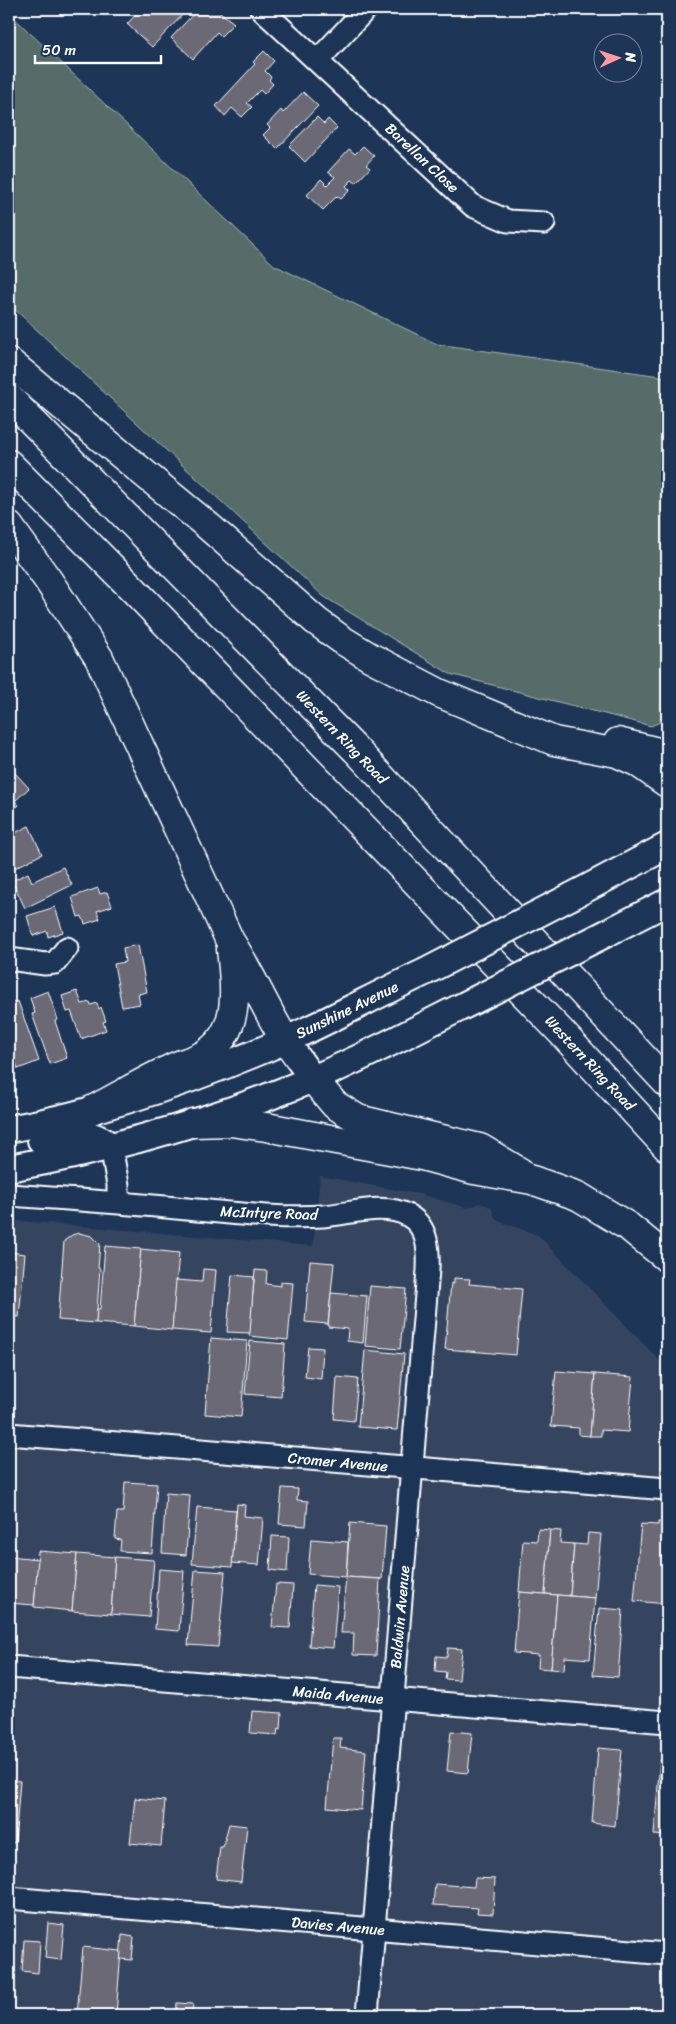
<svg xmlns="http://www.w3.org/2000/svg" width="676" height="2024" font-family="Sriracha,sans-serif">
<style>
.built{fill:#344560}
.green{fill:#576c67;stroke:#abb6b3}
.building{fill:#6b6975;stroke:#fff}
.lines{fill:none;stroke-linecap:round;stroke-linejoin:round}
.minor-casing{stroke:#fff;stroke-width:25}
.major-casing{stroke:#fff;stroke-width:30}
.highway-casing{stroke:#fff;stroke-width:31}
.minor{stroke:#1d3557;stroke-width:21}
.major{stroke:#1d3557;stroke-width:26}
.highway{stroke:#1d3557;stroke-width:28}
.major-bridge-casing{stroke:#fff;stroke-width:30;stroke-linecap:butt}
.major-bridge{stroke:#1d3557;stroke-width:26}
.labels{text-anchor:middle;stroke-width:4;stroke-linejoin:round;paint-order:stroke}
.street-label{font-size:15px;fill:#fff;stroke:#1d3557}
</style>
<rect width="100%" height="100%" fill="#1d3557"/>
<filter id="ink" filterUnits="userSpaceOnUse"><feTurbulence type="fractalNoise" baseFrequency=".02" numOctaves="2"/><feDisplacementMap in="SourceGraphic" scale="10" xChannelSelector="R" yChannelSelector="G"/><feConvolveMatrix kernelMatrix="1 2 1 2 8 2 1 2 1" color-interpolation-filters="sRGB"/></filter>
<g filter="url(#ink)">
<!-- built -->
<polygon class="built" points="320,1176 419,1194 468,1208 480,1203 491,1207 496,1220 538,1235 667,1368 667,2015 9,2015 9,1220 313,1246"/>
<!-- green -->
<polygon class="green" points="9,13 274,265 437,344 667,377 667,719 651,726 450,674 323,596 9,304"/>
<!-- building -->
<g class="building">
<polygon points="141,9 149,9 153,13 158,9 188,9 152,47 127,24"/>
<polygon points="198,9 216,9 234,23 221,36 217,32 193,59 171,38"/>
<polygon points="313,9 326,9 320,15"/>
<polygon points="264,51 274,61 265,71 271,77 269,80 273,84 264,94 260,90 247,103 252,107 242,117 232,108 225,116 216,106 255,64 253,62"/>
<polygon points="303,92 318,106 277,149 263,135 270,128 267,125 281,110 283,113"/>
<polygon points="317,117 324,124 328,119 337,128 305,162 289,146"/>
<polygon points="363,146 374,156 366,165 370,168 356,183 352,180 346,186 350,190 341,199 337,196 323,210 307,195 321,179 327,185 335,177 328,172 349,149 355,154"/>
<polygon points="15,773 29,788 15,801 19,805 9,814 9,779"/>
<polygon points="29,826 42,854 9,871 9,836"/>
<polygon points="63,867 72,885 25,908 12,881 28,873 32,882"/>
<polygon points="98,888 100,894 107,892 112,906 97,911 100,919 85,924 82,916 78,917 72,897"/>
<polygon points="55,907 63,932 48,937 47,931 33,936 27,916"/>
<polygon points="138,945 147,992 138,994 140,1004 122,1007 114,964 125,962 123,948"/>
<polygon points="48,991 58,1020 55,1021 67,1058 50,1064 32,1014 35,1013 30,998"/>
<polygon points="77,991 82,1004 90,1002 91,1005 97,1003 99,1009 101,1007 106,1021 103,1022 106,1030 81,1039 71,1011 67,1012 62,996"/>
<polygon points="18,1001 39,1061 18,1069 9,1043 9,1004"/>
<polygon points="79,1233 92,1236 100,1244 98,1268 100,1269 96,1323 58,1320 64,1241 72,1235"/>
<polygon points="105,1246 141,1249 134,1326 96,1323 97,1309 100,1309"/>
<polygon points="141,1249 179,1253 172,1330 134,1326"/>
<polygon points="9,1252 25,1254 19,1317 9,1316"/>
<polygon points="310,1261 334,1263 328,1324 305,1322"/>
<polygon points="203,1269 216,1270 211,1333 172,1330 176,1280 202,1282"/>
<polygon points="255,1270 267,1271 266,1284 281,1286 281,1282 293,1283 288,1340 249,1336"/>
<polygon points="232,1275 254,1277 250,1333 227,1332"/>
<polygon points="454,1278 470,1279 469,1284 522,1289 516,1355 445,1349 451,1283 454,1284"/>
<polygon points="370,1286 406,1289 400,1349 365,1346"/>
<polygon points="331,1293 367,1296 363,1343 347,1341 348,1329 328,1327"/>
<polygon points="9,1316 15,1316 9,1386"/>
<polygon points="211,1338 247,1341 241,1417 205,1414"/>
<polygon points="250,1341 285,1344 281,1397 245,1394"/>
<polygon points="308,1347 323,1348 321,1379 305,1377"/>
<polygon points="365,1350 404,1354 397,1430 358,1427"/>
<polygon points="556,1371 595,1374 590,1436 579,1435 579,1428 551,1426"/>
<polygon points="595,1374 633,1377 628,1432 601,1430 601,1436 590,1436"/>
<polygon points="337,1377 358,1379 354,1421 334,1419"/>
<polygon points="125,1482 157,1484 152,1553 120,1551 121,1540 115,1539 117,1512 123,1512"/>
<polygon points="282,1488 298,1489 297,1500 308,1501 306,1526 279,1524"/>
<polygon points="166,1493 190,1495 186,1555 162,1553"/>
<polygon points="237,1504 245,1505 244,1516 263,1518 259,1565 232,1563"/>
<polygon points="197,1507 236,1510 232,1567 192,1564"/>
<polygon points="658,1522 667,1522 667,1604 634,1601 641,1524 658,1525"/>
<polygon points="350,1523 386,1526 382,1579 346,1577"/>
<polygon points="538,1529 550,1530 545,1594 519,1592 523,1540 537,1541"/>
<polygon points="550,1530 561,1531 560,1543 574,1544 570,1596 545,1594"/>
<polygon points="588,1533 601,1534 595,1598 570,1596 574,1544 587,1545"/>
<polygon points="272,1536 289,1537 287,1572 270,1570"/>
<polygon points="311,1539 348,1542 346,1577 308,1574"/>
<polygon points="38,1551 77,1554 72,1611 34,1607"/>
<polygon points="77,1554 115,1557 111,1614 72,1611"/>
<polygon points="9,1556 38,1559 34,1605 9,1603"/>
<polygon points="115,1557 154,1560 149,1617 111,1614"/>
<polygon points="159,1569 184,1571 179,1631 155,1629"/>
<polygon points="195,1570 225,1572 218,1647 188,1645"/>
<polygon points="346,1577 380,1579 376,1656 353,1655 354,1633 341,1633"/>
<polygon points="276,1584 293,1585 290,1628 272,1627"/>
<polygon points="314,1585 338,1587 333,1648 309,1646"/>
<polygon points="519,1592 557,1595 551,1669 538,1668 539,1655 514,1653"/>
<polygon points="557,1595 595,1598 590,1659 565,1657 564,1670 551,1669"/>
<polygon points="599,1608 623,1610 618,1677 593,1675"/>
<polygon points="448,1648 462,1649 459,1680 445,1679 446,1672 435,1671 436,1656 447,1657"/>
<polygon points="252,1711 282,1713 281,1729 278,1728 277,1735 250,1733"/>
<polygon points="451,1731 472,1733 468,1773 447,1771"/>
<polygon points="333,1738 341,1738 340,1748 366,1751 361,1810 327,1807"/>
<polygon points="598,1748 622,1750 615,1826 592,1823"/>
<polygon points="660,1760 667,1760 667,1836 654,1835"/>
<polygon points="9,1780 20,1781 15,1843 9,1842"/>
<polygon points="135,1798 165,1801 161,1846 130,1843"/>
<polygon points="229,1824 247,1826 241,1882 216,1879 220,1847 223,1847"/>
<polygon points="475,1878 495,1879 493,1914 477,1913 478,1908 433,1905 435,1884 474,1887"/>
<polygon points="48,1923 64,1925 61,1960 45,1958"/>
<polygon points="122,1935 134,1937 132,1960 120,1959"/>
<polygon points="24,1940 40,1941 38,1973 22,1971"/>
<polygon points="83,1947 121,1951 116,2015 77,2015"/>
<polygon points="177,2003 193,2004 192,2015 176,2015"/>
</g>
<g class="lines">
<defs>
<g id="minor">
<polyline points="261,9 473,206 508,221 544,223"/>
<polyline points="318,60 366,9"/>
<polyline points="9,959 45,964 55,963 67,948"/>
<polyline points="111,1146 118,1185 118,1202"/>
<path d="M9,1195c59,4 118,8 178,14 45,4 91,10 136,7 27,-2 61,-14 86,0 19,11 20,34 19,54l-61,745"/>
<polyline points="9,1434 667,1489"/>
<polyline points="9,1667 667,1722"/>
<polyline points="9,1898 667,1954"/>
</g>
<g id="major">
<polyline points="572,896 667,846"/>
<polyline points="607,933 667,902"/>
<polyline points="285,1040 312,1078"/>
<path d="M9,1129c95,-17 188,-50 277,-89 47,-21 92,-46 139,-68"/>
<path d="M41,1140c30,-6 43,-13 70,6"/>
<path d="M9,1168c95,-17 190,-43 279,-79 59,-23 115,-53 171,-81"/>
</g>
<g id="highway">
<polyline points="9,362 208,526 316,621 342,640 370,657 439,693 554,741 617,753 637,762 667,783"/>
<polyline points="9,398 356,750 667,1083"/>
<polyline points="9,464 130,586 563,1034 667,1147"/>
<path d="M9,526l39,54 51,78 131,283c21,32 35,67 55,99"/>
<polyline points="618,742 667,754"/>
<polyline points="312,1078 335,1105 358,1119 480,1148 520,1172"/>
<path d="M92,1110c26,-13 51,-29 78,-41 11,-6 24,-8 35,-15 37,-23 30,-68 26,-105"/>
<polyline points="193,1123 230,1122 266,1127 422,1156 474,1170 532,1180 578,1196 629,1227 667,1258"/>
</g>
</defs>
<!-- minor casing -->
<use href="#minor" class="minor-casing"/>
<!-- major casing -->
<use href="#major" class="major-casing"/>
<!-- highway casing -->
<use href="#highway" class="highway-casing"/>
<!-- minor -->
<use href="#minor" class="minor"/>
<!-- major -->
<use href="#major" class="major"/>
<!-- highway -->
<use href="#highway" class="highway"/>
<defs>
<g id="major-bridge">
<polyline points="425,972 572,896"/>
<polyline points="459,1008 607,933"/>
</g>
</defs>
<!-- major-bridge casing -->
<use href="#major-bridge" class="major-bridge-casing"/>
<!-- major-bridge -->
<use href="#major-bridge" class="major-bridge"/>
</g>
</g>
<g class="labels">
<!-- street labels -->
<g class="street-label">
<text transform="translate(422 158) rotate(43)" y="5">Barellan Close</text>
<text transform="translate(342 737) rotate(46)" y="5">Western Ring Road</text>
<text transform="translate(347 1010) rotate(-26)" y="5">Sunshine Avenue</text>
<text transform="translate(590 1063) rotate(47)" y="5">Western Ring Road</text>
<text transform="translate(269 1213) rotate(2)" y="5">McIntyre Road</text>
<text transform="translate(338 1462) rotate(5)" y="5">Cromer Avenue</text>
<text transform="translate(400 1617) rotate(-85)" y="5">Baldwin Avenue</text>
<text transform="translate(338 1695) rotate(5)" y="5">Maida Avenue</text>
<text transform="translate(338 1926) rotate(5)" y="5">Davies Avenue</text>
</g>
</g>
<!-- margin -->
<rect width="676" height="2024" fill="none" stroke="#1d3557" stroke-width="30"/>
<rect x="15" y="15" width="646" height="1994" fill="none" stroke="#fff" stroke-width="2" filter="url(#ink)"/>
<!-- north arrow -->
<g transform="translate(618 58) rotate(87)"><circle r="24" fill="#1d3557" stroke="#77869a"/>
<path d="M0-4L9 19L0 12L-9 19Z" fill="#ff9aa2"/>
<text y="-8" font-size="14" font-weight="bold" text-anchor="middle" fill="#ffffff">N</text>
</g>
<!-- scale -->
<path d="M35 55v8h126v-8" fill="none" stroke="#ffffff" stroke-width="2.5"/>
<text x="42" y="55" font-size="15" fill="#ffffff" stroke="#1d3557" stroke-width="4" paint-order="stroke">50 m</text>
</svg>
